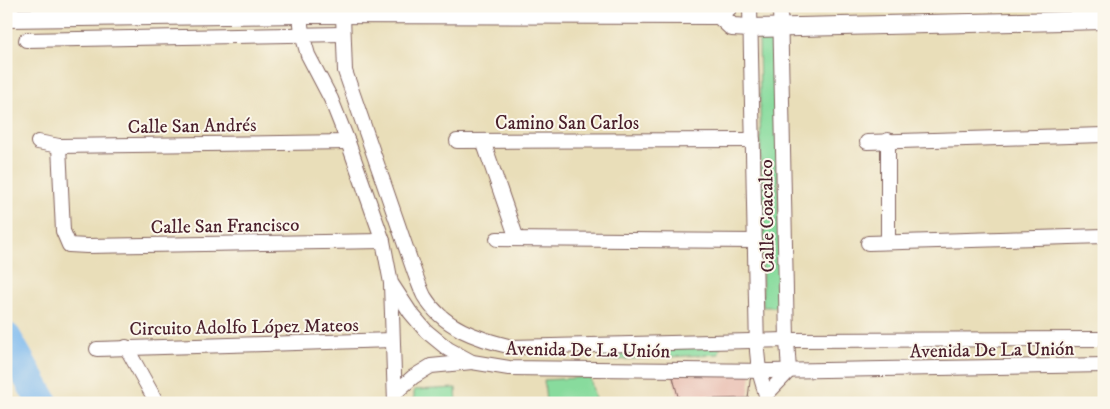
<svg xmlns="http://www.w3.org/2000/svg" width="1110" height="409" font-family="'IM FELL DW Pica',serif">
<style>
.green{fill:#88db9d;stroke:#697d64}
.lines{fill:none;stroke-linecap:round;stroke-linejoin:round}
.river{stroke:#7ab8ee;stroke-width:31}
.building{fill:#e5b2a5}
.minor-casing{stroke:#82625d;stroke-width:16}
.tertiary-casing{stroke:#82625d;stroke-width:20}
.minor{stroke:#fff;stroke-width:14}
.tertiary{stroke:#fff;stroke-width:18}
.labels{text-anchor:middle;stroke-width:4;stroke-linejoin:round;paint-order:stroke}
.street-label{font-size:19px;fill:#4a1f2b;stroke:#fbf7ec}
</style>
<rect width="100%" height="100%" fill="#fbf7ec"/>
<filter id="ink" filterUnits="userSpaceOnUse"><feTurbulence type="fractalNoise" baseFrequency=".02" numOctaves="2"/><feDisplacementMap in="SourceGraphic" scale="10" xChannelSelector="R" yChannelSelector="G"/><feConvolveMatrix kernelMatrix="1 2 1 2 8 2 1 2 1" color-interpolation-filters="sRGB"/></filter>
<filter id="wash" filterUnits="userSpaceOnUse"><feTurbulence type="fractalNoise" baseFrequency=".0096" numOctaves="4" result="noise"/><feDisplacementMap in="SourceGraphic" scale="20" xChannelSelector="R" yChannelSelector="G"/><feGaussianBlur stdDeviation="1.12" result="paint"/><feColorMatrix in="noise" values="0 0 0 0 0 0 0 0 0 0 0 0 0 0 0 0 0 1.4 0 .05"/><feComposite in="paint" operator="in"/></filter>
<g filter="url(#wash)">
<rect width="100%" height="100%" fill="#e9deb9"/>
<!-- green -->
<g class="green">
<polygon points="776,30 780,307 763,307 759,34"/>
<polygon points="721,342 719,354 602,361 602,348"/>
<polygon points="590,377 596,403 546,403 544,380"/>
<polygon points="456,388 457,403 414,403 414,390"/>
</g>
<g class="lines">
<!-- river -->
<polyline class="river" points="6,338 43,403"/>
</g>
<g id="blocks">
<!-- building -->
<polygon class="building" points="751,373 748,398 679,400 672,374"/>
</g>
</g>
<g filter="url(#ink)">
<use href="#blocks" fill-opacity="0" stroke="#82625d" stroke-width="1"/>
<g class="lines">
<defs>
<g id="minor">
<polyline points="750,6 757,351 759,371 766,395 766,402"/>
<polyline points="300,14 302,34 308,55 331,99 348,142 383,241 391,283 410,312 426,331 448,349 472,362 509,368 769,371 1104,365"/>
<path d="M343,15l2,56 69,200c3,8 6,17 10,25 19,32 54,43 88,51l275,-7 317,-1"/>
<polyline points="26,40 343,34"/>
<polyline points="888,140 888,242"/>
<polyline points="457,141 753,140"/>
<polyline points="483,141 517,239"/>
<polyline points="38,142 59,146 348,142"/>
<polyline points="867,142 1104,135"/>
<polyline points="59,146 63,231 69,245 87,246 383,241"/>
<polyline points="497,239 755,241"/>
<polyline points="868,243 1104,236"/>
<polyline points="391,284 395,403"/>
<polyline points="126,347 157,403"/>
<polyline points="97,349 392,340"/>
<polyline points="395,393 413,377 431,366 472,362"/>
<polyline points="766,395 789,371 787,340 780,6"/>
</g>
<g id="tertiary">
<polyline points="719,15 732,27 751,28 1104,20"/>
<polyline points="6,18 300,14 719,15 729,6"/>
</g>
</defs>
<!-- minor casing -->
<use href="#minor" class="minor-casing"/>
<!-- tertiary casing -->
<use href="#tertiary" class="tertiary-casing"/>
<!-- minor -->
<use href="#minor" class="minor"/>
<!-- tertiary -->
<use href="#tertiary" class="tertiary"/>
</g>
</g>
<g class="labels">
<!-- street labels -->
<g class="street-label">
<text x="567" y="129">Camino San Carlos</text>
<text transform="translate(192 125) rotate(-1)" y="7">Calle San Andrés</text>
<text transform="translate(766 216) rotate(-91)" y="7">Calle Coacalco</text>
<text transform="translate(225 225) rotate(-1)" y="7">Calle San Francisco</text>
<text transform="translate(244 326) rotate(-1)" y="7">Circuito Adolfo López Mateos</text>
<text transform="translate(588 349) rotate(1)" y="7">Avenida De La Unión</text>
<text transform="translate(992 349) rotate(-1)" y="7">Avenida De La Unión</text>
</g>
</g>
<!-- margin -->
<rect width="1110" height="409" fill="none" stroke="#fbf7ec" stroke-width="25"/>
</svg>
